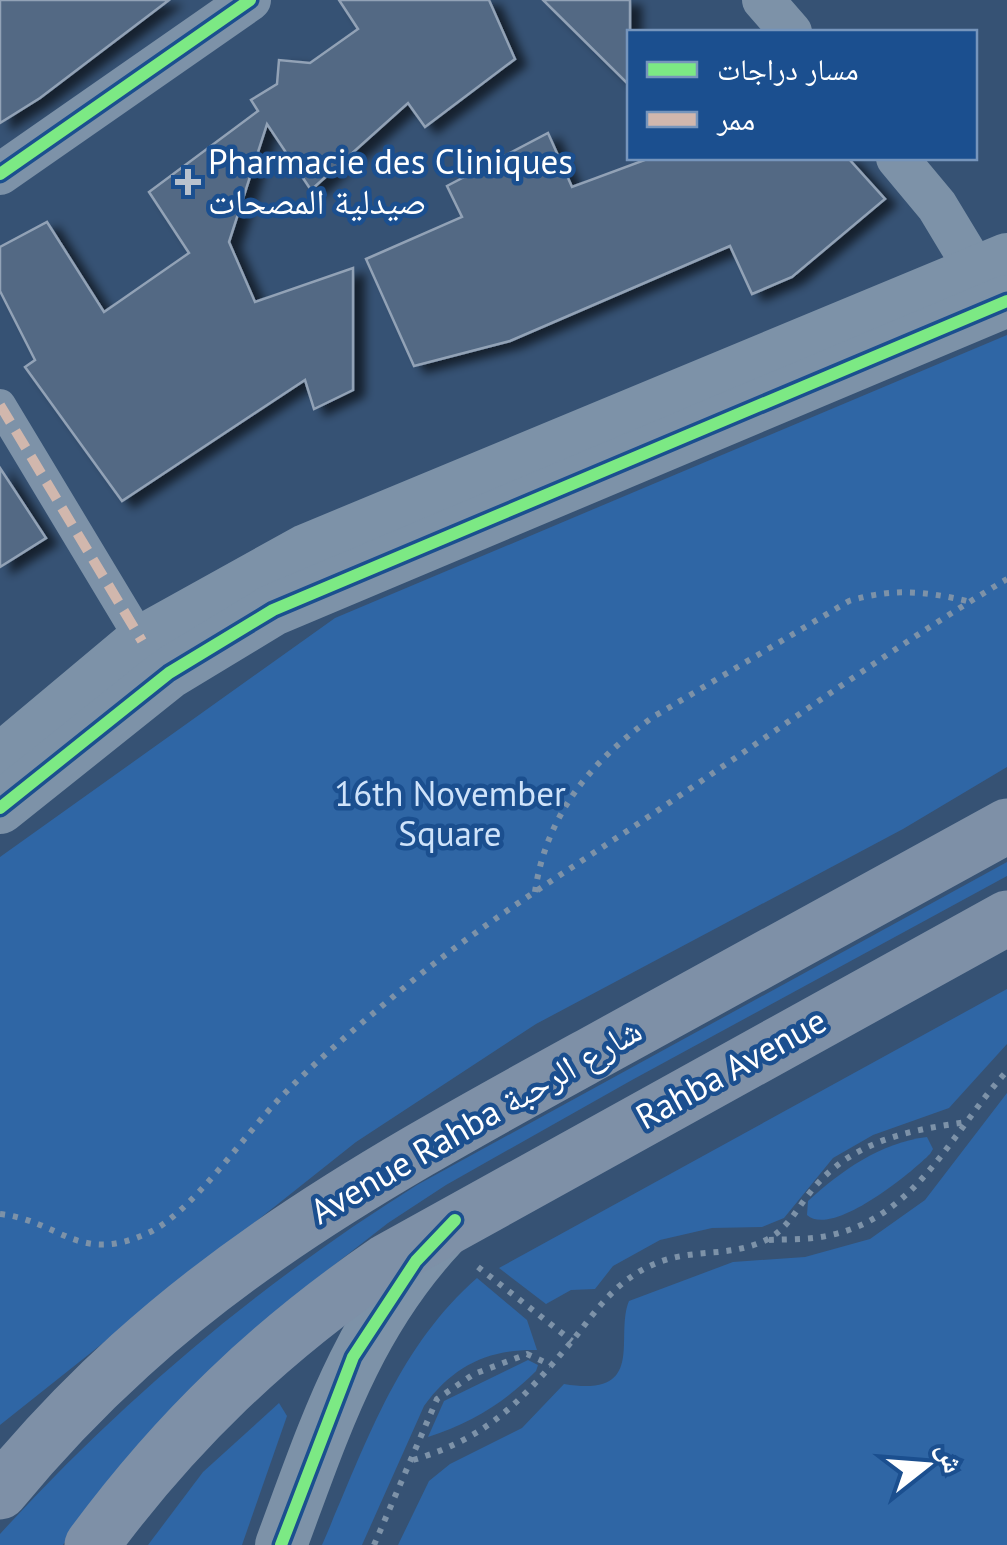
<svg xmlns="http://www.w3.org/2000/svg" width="1007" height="1545" font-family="'PT Sans','Noto Naskh Arabic',sans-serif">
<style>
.green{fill:#2f66a5}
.building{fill:#526984;stroke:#92a2b6;stroke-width:2.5;filter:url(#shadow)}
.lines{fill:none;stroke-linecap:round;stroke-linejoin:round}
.path{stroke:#7d92a8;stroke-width:6;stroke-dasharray:5 8;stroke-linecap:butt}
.pedestrian{stroke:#7d92a8;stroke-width:32}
.minor{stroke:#7d92a8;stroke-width:42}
.tertiary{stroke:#7d92a8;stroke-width:52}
.trunk{stroke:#7e90a7;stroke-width:55}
.quiet{stroke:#d1b7ad;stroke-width:10;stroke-dasharray:20 10;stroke-linecap:butt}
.cycleway-casing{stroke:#1b4f8f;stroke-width:19}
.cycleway{stroke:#7ce984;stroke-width:12}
.poi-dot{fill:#b9c2ce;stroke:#1b4f8f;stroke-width:4}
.labels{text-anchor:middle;stroke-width:9;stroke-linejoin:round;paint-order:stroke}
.poi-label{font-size:35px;fill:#fff;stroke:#1b4f8f;text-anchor:start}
.park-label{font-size:35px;fill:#cfe3fa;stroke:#1b4f8f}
.street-label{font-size:35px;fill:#fff;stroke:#1b4f8f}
</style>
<defs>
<filter id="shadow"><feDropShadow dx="11" dy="6" stdDeviation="5" flood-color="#0009"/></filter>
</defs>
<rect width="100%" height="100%" fill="#365274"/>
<!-- green -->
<g class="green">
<polygon points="1007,335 1007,767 903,829 536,1024 356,1142 0,1425 0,857 335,618"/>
<path d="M1007,862v14l-375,204 -186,105 -58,38 -109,85 -51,47 -140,154 -25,36h-63v-11c124,-136 262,-252 417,-349z"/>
<polygon points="1007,989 1007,1044 949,1108 873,1135 833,1158 784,1218 762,1227 712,1228 660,1240 613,1266 595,1289 571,1290 546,1304 499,1268"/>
<path d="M1007,1093v452h-609l31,-64 21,-17 72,-36 42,-44c84,14 50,-47 65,-83l104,-39 72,-5 65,-18 55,-39z"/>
<path d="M927,1137l6,12 -3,5c-19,19 -98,84 -123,61l1,-14c34,-31 72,-58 119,-64z"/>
<path d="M477,1278l50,42 10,30c-49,-1 -84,16 -113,56l-62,139h-40c42,-96 74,-196 155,-267z"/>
<path d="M528,1360l10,5 -2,6c-32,32 -65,52 -108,66l16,-36z"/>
<polygon points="279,1403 287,1416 242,1545 148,1545 203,1472"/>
</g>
<!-- building -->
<g class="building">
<polygon points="0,0 169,0 40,98 0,123"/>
<polygon points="339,0 489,0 515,59 425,127 408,103 311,190 267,124 229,242 255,302 353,268 353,390 314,409 305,380 122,501 25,367 35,360 0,291 0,247 47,222 104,312 189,253 149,192 258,111 251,100 277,84 279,60 310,63 358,29"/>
<polygon points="543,0 630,0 630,86"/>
<polygon points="548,133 572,187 650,158 848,158 885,199 792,277 752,294 730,246 510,341 414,366 366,259 462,217 447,186"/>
<polygon points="0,468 46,538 0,567"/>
</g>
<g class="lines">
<!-- path -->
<g class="path">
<path d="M535,892c11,-77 56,-131 118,-175l196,-116c43,-13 75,-10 118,0"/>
<path d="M0,1214c61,7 79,52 150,18 43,-21 95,-98 131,-135 37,-38 78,-72 119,-106 86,-72 186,-131 279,-195 109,-73 216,-150 328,-217"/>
<path d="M769,1240c20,-1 42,0 62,-5 87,-19 121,-104 176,-164"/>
<polyline points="478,1267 572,1341"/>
<path d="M413,1460c77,-23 109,-60 160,-120 15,-19 30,-41 50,-57 53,-43 95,-20 143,-43 22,-11 31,-32 46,-50 40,-49 97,-60 155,-68"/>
<polyline points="374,1545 437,1399 474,1374 527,1354 551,1365"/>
</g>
<!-- pedestrian -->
<polyline class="pedestrian" points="0,405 142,641"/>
<!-- minor -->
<g class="minor">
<polyline points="763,0 791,32"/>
<polyline points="897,158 937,206 992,297"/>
<polyline points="0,174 250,0"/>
</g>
<!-- tertiary -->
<g class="tertiary">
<polyline points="0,760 142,641 306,550 1007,259"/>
<polyline points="0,808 169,673 273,610 1007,301"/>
<path d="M281,1545c43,-115 75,-219 161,-311"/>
</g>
<!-- trunk -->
<g class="trunk">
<path d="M0,1492c171,-208 359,-310 590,-437 139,-76 278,-153 417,-229"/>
<path d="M92,1545c84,-114 178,-204 295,-284l620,-343"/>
</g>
<!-- quiet -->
<polyline class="quiet" points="0,405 142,641"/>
<defs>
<g id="cycleway">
<polyline points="0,174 250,0"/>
<polyline points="0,808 169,673 273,610 1007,301"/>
<polyline points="281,1545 353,1357 416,1261 455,1220"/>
</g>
</defs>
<!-- cycleway casing -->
<use href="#cycleway" class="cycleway-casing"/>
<!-- cycleway -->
<use href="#cycleway" class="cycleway"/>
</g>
<!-- markers -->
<path class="poi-dot" d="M183 167h10v10h10v10h-10v10h-10v-10h-10v-10h10z"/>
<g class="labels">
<!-- poi labels -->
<g class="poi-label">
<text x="208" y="174">Pharmacie des Cliniques<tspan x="208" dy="40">صيدلية المصحات</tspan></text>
</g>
<!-- park labels -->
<g class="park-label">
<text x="450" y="806">16th November<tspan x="450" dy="40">Square</tspan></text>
</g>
<!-- street labels -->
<g class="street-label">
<text transform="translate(731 1069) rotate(-29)" y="12">Rahba Avenue</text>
<text transform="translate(476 1121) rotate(-30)" y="12">Avenue Rahba شارع الرحبة</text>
</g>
</g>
<!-- legend -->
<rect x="627" y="30" width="350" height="130" fill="#1b4f8f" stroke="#7695bc" stroke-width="2.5"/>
<rect x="647" y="62" width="50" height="15" fill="#7ce984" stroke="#7695bc" stroke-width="2.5"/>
<text x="717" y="80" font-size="30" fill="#ffffff">مسار دراجات</text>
<rect x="647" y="112" width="50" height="15" fill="#d1b7ad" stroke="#7695bc" stroke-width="2.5"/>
<text x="717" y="130" font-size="30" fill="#ffffff">ممر</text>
<!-- north arrow -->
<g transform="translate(927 1465) rotate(73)" stroke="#1b4f8f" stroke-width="8" paint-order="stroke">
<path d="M0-8L18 38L0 25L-18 38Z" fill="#ffffff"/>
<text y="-15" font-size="28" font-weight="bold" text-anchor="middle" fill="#ffffff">ش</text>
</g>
</svg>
